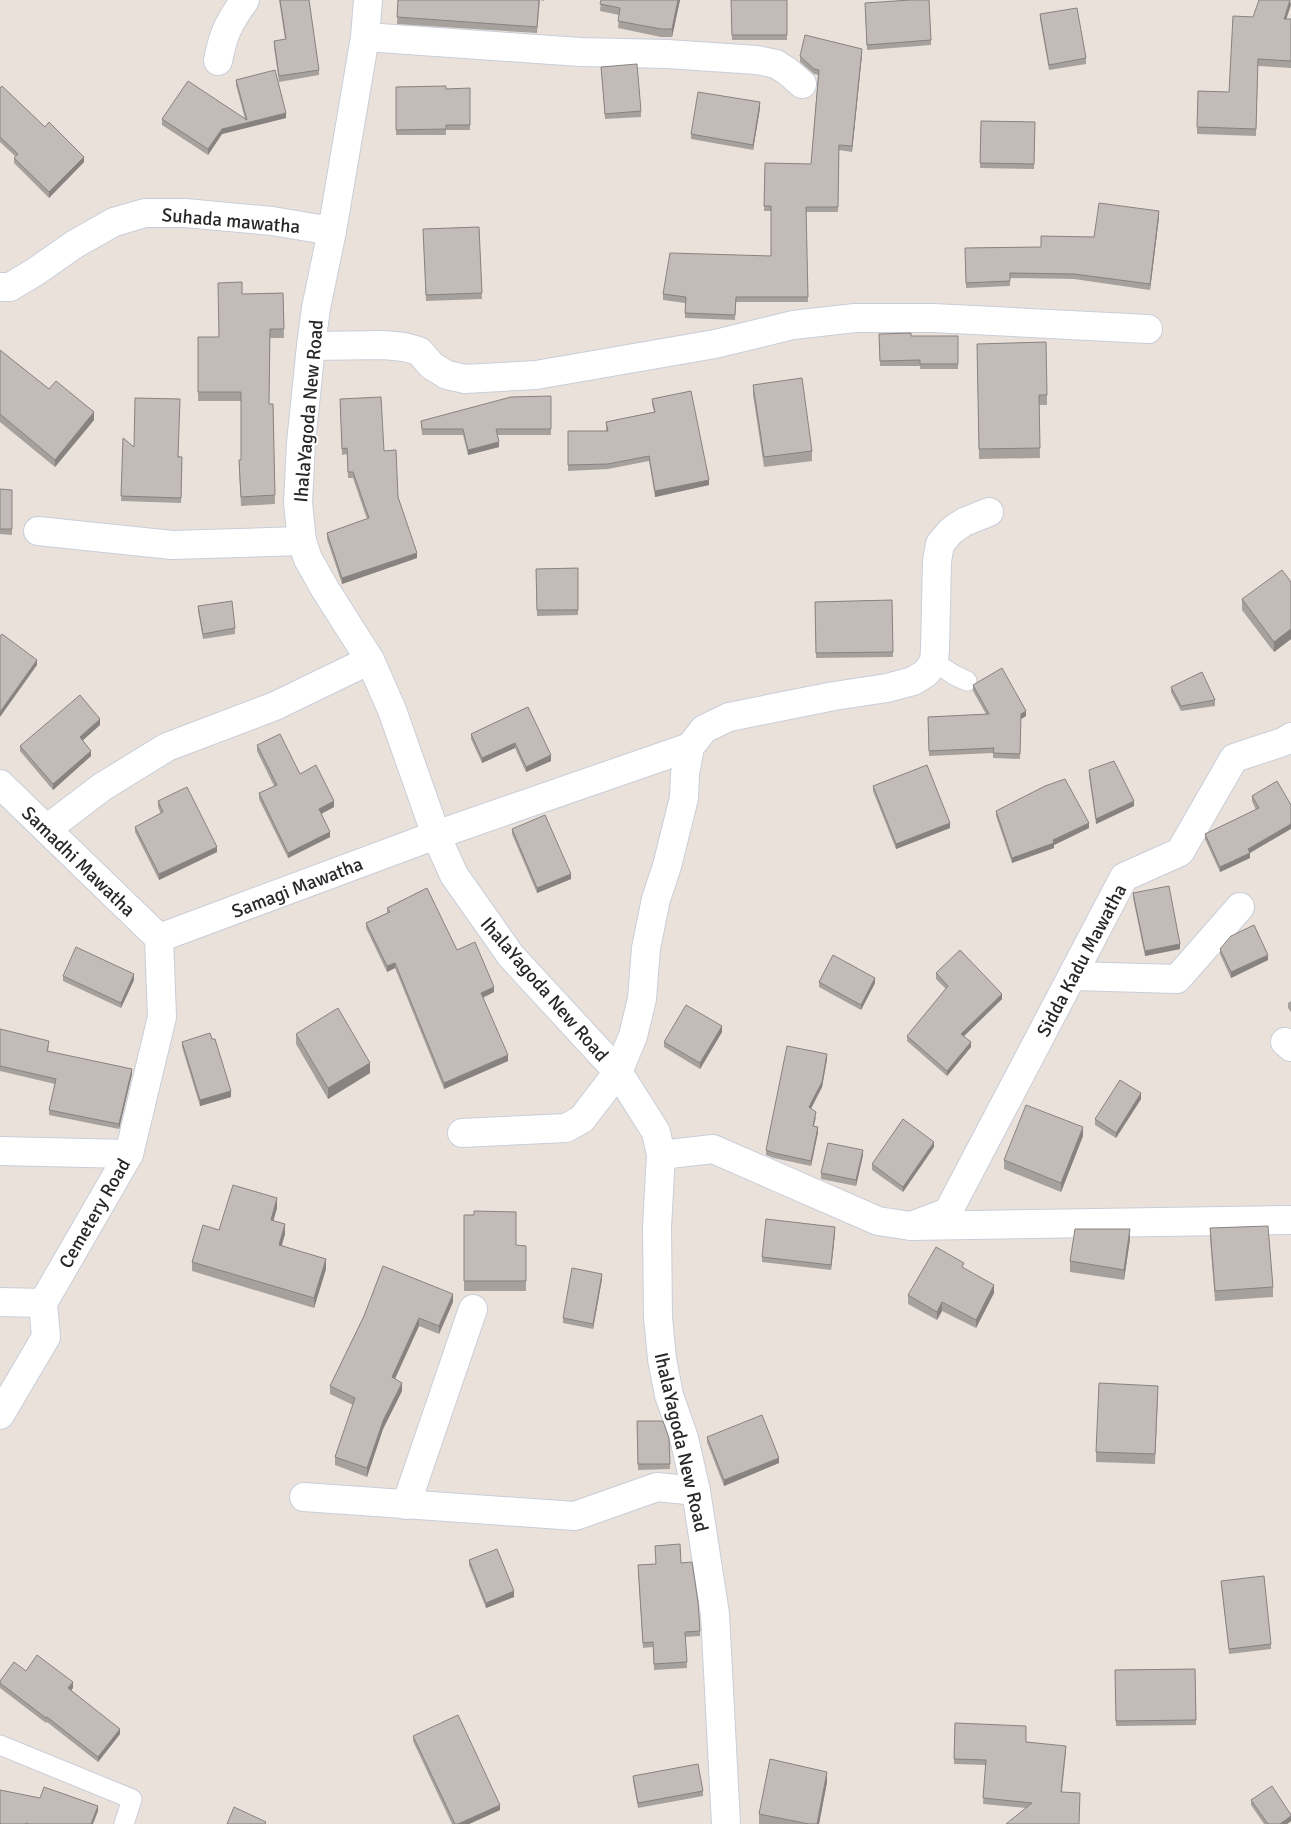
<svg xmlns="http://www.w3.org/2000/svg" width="1291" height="1824" font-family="Signika,sans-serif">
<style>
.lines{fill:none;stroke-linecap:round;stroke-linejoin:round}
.service-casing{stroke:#c8ced9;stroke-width:21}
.minor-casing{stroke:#c8ced9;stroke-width:30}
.service{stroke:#fff;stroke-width:19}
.minor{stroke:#fff;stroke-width:28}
.wall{fill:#a7a19d}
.shaded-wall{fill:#888380}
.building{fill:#c2bbb7;stroke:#888380}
.labels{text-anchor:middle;stroke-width:4;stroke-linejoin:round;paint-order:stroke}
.street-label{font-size:19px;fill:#282828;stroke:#fff}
</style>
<rect width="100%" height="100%" fill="#eae1da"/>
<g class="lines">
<defs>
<g id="service">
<polyline points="934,662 954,675 967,681"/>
<polyline points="0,1745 132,1799 124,1824"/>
</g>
<g id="minor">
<polyline points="368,0 365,37 332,231 316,308 311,346 301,443 298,503 302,541 308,559 325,589 370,660 392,710 436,835 454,875 511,956 618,1072 656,1132 661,1155 657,1227 658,1317 662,1359 669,1395 684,1438 696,1491 715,1614 726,1824"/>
<polyline points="365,37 580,52 667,54 757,60 776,64 787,71 802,84"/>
<path d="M218,61c5,-27 11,-39 27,-61"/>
<polyline points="0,287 10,287 35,272 75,244 114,222 145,213 185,213 272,221 332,231"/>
<polyline points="311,346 384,345 404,347 419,351 432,366 447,375 465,379 536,375 715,344 793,325 855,318 933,318 1148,329"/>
<polyline points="38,531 172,545 302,541"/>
<polyline points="0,784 159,938"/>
<polyline points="47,829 102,787 167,747 275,706 370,660"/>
<polyline points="159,938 436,835 690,747"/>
<polyline points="1073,976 1177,979 1240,907"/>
<polyline points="1285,1042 1291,1047"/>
<polyline points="462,1133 566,1128 582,1119 618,1072 633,1036 642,999 646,948 656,899 667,866 684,798 685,774 690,747 704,729 729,717 834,696 887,688 913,681 926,673 934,662 935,649 937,561 940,544 951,531 964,522 989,512"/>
<polyline points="0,1151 129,1154"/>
<polyline points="661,1155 713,1149 878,1221 911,1226 1291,1220"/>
<polyline points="911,1226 948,1212 1124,877 1180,852 1234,758 1283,742 1291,737"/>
<polyline points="0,1302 43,1303"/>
<polyline points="0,1415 46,1337 43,1303 129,1154 162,1017 159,938"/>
<polyline points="304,1497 575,1516 657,1487 696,1491"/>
<polyline points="406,1505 473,1309"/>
</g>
</defs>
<!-- service casing -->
<use href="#service" class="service-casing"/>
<!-- minor casing -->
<use href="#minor" class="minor-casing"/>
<!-- service -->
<use href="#service" class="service"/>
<!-- minor -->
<use href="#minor" class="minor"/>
</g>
<!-- wall -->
<g class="wall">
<polygon points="279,0 309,0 319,70 319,75 279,82 274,47 274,41 285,39"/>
<polygon points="398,0 544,0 544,1 540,0 537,33 397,24"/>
<polygon points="601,0 680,0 672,37 661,37 618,28 619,15 600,11"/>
<polygon points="731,0 787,0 787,40 732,40"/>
<polygon points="865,9 931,40 931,45 867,50"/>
<polygon points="1040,14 1086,58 1086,64 1049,70 1040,19"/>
<polygon points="1253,17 1291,19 1291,68 1258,66 1256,136 1197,134 1197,127 1229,92"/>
<polygon points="862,54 852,152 839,150 838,212 806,212 808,302 736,302 735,320 685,318 685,303 663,300 663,294 771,256 771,211 764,211 765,163 811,164 818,75 814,74 800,62 800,56"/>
<polygon points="601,67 641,111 641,117 605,119"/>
<polygon points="236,80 286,118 222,134 208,155 162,125 162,119 245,119 236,85"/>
<polygon points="396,87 446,89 470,88 470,130 446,130 446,135 396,135"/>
<polygon points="0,88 84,162 49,198 14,163 14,158 16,157 0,142"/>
<polygon points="760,108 753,150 691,139 691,134"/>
<polygon points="981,121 1035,122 1034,169 980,168"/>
<polygon points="1159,217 1150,290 1074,279 1010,278 1010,286 966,288 965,248 1041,247 1094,237"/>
<polygon points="479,227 482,299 426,301 423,229"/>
<polygon points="283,293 284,338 270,338 269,404 273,404 275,504 241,506 239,469 239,460 241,460 241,401 198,401 198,337 219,337 242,294"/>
<polygon points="879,334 911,336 958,336 958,369 920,369 920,366 880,366"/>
<polygon points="977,344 1047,395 1047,405 1039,405 1040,458 979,459"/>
<polygon points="0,350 49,389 94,420 55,467 0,422"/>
<polygon points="753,385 812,451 812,461 764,467 753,395"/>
<polygon points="551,396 551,435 497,435 499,447 468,455 463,435 422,435 421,421"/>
<polygon points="340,399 384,451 417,558 342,584 327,539 327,533 367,519 353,478 348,478 347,454 342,455"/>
<polygon points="652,399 709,485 655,497 649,461 608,469 568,471 568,431 606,431 606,422 654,412 652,404"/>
<polygon points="123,438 134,447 182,457 181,503 121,501"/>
<polygon points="0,489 12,490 12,535 0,534"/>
<polygon points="578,568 578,615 537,616 536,569"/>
<polygon points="1291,582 1291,639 1274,652 1242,610 1242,599"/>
<polygon points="892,600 893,657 816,658 815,602"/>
<polygon points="198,606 235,628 235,634 203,639 198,611"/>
<polygon points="973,685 1026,716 1021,719 1020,759 993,758 993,753 929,756 928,717 986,714 973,691"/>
<polygon points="1171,687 1215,700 1215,706 1181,711 1171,692"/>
<polygon points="528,707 551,761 526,772 515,748 482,763 471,739 471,734"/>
<polygon points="100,725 82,740 91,756 53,790 20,751 20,746"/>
<polygon points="257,745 300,774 334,807 321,814 330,837 288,858 259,799 259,793 274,786 257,751"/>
<polygon points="1089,770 1134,806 1096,824 1089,776"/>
<polygon points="873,786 950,828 896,849 873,791"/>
<polygon points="1252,796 1291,805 1250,853 1250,858 1220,872 1205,839 1205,834 1256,810 1252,801"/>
<polygon points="158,801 217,852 159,880 135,832 135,827 161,814 158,807"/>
<polygon points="996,811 1089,828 1054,845 1054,848 1012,863 996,816"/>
<polygon points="512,829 571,879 537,893 512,834"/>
<polygon points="1133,893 1180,949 1145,956 1133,898"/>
<polygon points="387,908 457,950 494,992 483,998 508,1061 444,1089 395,968 387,972 366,928 366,923 387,913"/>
<polygon points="1220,949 1268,960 1231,978 1220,954"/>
<polygon points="936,973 1002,999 964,1036 971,1047 947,1076 907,1041 907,1036 946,989 936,979"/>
<polygon points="63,976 134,980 121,1008 63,981"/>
<polygon points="819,982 875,983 861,1010 819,987"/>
<polygon points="1291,1001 1291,1012 1288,1008 1288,1003"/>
<polygon points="0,1029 49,1046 48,1051 132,1074 119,1129 49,1115 49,1110 55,1084 0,1071"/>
<polygon points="722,1032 700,1069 664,1047 664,1042"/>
<polygon points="296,1034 370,1073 328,1099 296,1044"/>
<polygon points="212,1039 231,1097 200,1106 182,1047 182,1042"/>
<polygon points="827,1059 822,1087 811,1109 816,1118 814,1126 818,1132 811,1166 774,1158 766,1155 766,1150"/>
<polygon points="1141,1099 1116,1138 1095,1125 1095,1119"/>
<polygon points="1083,1136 1061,1192 1004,1169 1004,1160"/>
<polygon points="934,1147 903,1192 872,1170 872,1164"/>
<polygon points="863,1155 856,1186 821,1179 821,1173"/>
<polygon points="277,1208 273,1221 285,1234 282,1245 326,1269 314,1308 192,1271 192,1262 219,1230"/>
<polygon points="464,1215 516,1245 526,1246 526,1291 464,1291"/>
<polygon points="1210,1228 1273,1287 1273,1297 1215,1301 1210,1238"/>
<polygon points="835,1233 831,1270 762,1262 762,1257"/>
<polygon points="1130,1239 1124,1280 1070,1272 1070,1261"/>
<polygon points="964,1269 994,1293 976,1328 942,1311 937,1320 908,1304 908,1295"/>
<polygon points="602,1279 593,1329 563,1323 563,1318"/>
<polygon points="453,1302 439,1334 419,1326 395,1379 402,1391 383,1429 367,1477 335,1465 335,1457 353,1405 330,1394 330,1386 364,1316"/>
<polygon points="1158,1396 1155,1464 1096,1462 1096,1452"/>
<polygon points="637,1421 669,1438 670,1469 638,1470"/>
<polygon points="707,1437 779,1463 724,1486 707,1442"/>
<polygon points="469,1560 514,1597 486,1608 469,1565"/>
<polygon points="681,1563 700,1631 700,1636 685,1637 687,1668 654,1670 653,1647 643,1648 638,1570"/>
<polygon points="1221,1581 1271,1644 1271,1649 1229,1654"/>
<polygon points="1195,1669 1196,1725 1116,1726 1115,1670"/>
<polygon points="26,1671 73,1688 71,1690 120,1734 98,1762 47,1722 46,1723 0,1688 0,1681"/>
<polygon points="955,1723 1026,1742 1066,1751 1062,1792 1026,1808 983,1804 986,1765 954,1764"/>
<polygon points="413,1736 500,1810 469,1824 452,1824 413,1741"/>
<polygon points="633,1776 703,1791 703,1796 638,1808 633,1781"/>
<polygon points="827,1782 819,1824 759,1824 759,1814"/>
<polygon points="1251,1800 1291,1815 1291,1821 1287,1824 1264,1824 1251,1805"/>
</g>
<!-- shaded-wall -->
<g class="shaded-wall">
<polygon points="678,0 680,0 672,37 672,29"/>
<polygon points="1290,0 1291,5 1284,26 1284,19"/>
<polygon points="862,49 862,54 852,152 852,146"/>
<polygon points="760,102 760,108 753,150 753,145"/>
<polygon points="286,113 286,118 222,134 208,155 208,149 222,129"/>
<polygon points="84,157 84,162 49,198 49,192"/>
<polygon points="1159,211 1159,217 1150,290 1150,284"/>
<polygon points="94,412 94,420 55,467 55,460"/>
<polygon points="499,442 499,447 468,455 468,450"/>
<polygon points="709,480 709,485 655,497 655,491"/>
<polygon points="417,553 417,558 342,584 342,578"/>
<polygon points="1291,629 1291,639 1274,652 1274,642"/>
<polygon points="37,660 37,665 0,717 0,712"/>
<polygon points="1026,711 1026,716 1021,719 1020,759 1021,714"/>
<polygon points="100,719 100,725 80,743 80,737"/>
<polygon points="515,743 515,748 482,763 482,758"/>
<polygon points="91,751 91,756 53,790 53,784"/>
<polygon points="551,755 551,761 526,772 526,767"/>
<polygon points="334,801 334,807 319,815 319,809"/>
<polygon points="1134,801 1134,806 1096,824 1096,819"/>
<polygon points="950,823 950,828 896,849 896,844"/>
<polygon points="1089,823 1089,828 1054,845 1054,848 1012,863 1012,858 1053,840"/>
<polygon points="1291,824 1291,829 1250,853 1250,858 1220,872 1220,867 1248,849"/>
<polygon points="330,832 330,837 288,858 288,853"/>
<polygon points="217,847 217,852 159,880 159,874"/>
<polygon points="571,874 571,879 537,893 537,888"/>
<polygon points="1180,944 1180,949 1145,956 1145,951"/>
<polygon points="1268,955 1268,960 1231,978 1231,972"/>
<polygon points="395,963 395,968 387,972 387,966"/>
<polygon points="134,974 134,980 121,1008 121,1003"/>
<polygon points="875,978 875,983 861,1010 861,1005"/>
<polygon points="494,987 494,992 481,998 481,993"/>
<polygon points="1002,994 1002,999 961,1039 961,1034"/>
<polygon points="722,1026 722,1032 700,1069 700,1063"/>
<polygon points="971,1042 971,1047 947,1076 947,1071"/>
<polygon points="827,1054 827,1059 822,1087 809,1112 809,1107"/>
<polygon points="508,1055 508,1061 444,1089 444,1083"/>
<polygon points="370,1063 370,1073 328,1099 328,1088"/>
<polygon points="132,1069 132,1074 119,1129 119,1124"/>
<polygon points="231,1091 231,1097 200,1106 200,1100"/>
<polygon points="1141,1093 1141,1099 1116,1138 1116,1133"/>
<polygon points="818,1127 818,1132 811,1166 811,1161"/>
<polygon points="1083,1127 1083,1136 1061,1192 1061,1183"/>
<polygon points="934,1142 934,1147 903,1192 903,1187"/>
<polygon points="863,1150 863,1155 856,1186 856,1180"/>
<polygon points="277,1198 277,1208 271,1229 271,1220"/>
<polygon points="285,1224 285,1234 279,1254 279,1245"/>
<polygon points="835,1227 835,1233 831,1270 831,1265"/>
<polygon points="1130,1229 1130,1239 1124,1280 1124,1270"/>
<polygon points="326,1259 326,1269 314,1308 314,1298"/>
<polygon points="602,1274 602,1279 593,1329 593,1324"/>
<polygon points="994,1285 994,1293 976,1328 976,1320"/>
<polygon points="453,1294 453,1302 439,1334 439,1326"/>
<polygon points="942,1302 942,1311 937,1320 937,1312"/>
<polygon points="419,1318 419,1326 392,1385 392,1377"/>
<polygon points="402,1383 402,1391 383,1429 367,1477 367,1468 383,1421"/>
<polygon points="779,1458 779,1463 724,1486 724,1480"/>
<polygon points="514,1591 514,1597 486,1608 486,1603"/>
<polygon points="73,1682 73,1688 68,1694 68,1688"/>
<polygon points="120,1729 120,1734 98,1762 98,1757"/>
<polygon points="827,1772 827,1782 819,1824 817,1824"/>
<polygon points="500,1805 500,1810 469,1824 458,1824"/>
<polygon points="98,1806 98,1811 93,1824 91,1824"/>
<polygon points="1291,1816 1291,1821 1287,1824 1280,1824"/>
</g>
<!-- building -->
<g class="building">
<polygon points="280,0 309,0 319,70 279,76 274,41 286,39"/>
<polygon points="398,0 539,0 537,27 397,17"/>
<polygon points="601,0 678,0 672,29 661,29 618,21 620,8 600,4"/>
<polygon points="731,0 787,0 787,35 732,35"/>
<polygon points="910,0 929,0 931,40 867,45 865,3"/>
<polygon points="1259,0 1290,0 1284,19 1291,19 1291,61 1258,59 1256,129 1197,127 1198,91 1229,92 1233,16 1253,17"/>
<polygon points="1077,8 1086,58 1049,65 1040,14"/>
<polygon points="805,35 862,49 852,146 839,145 838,207 806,207 808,297 736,297 735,315 685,313 686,297 663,294 670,253 771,256 771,206 764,206 765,163 811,164 819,70 814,69 800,56"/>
<polygon points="637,64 641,111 605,114 601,67"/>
<polygon points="275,70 286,113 222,129 208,149 162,119 188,81 247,120 236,80"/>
<polygon points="2,86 45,127 49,122 84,157 49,192 14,158 18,154 0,137 0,88"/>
<polygon points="446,86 446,89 470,88 470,125 446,125 446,129 396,130 396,87"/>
<polygon points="698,92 760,102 753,145 691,134"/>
<polygon points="981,121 1035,122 1034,164 980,163"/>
<polygon points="1099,203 1159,211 1150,284 1074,274 1010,273 1010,281 966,283 965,248 1041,247 1041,236 1094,237"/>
<polygon points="479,227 482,293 426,295 423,229"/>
<polygon points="242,282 242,294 283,293 284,329 270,329 269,404 273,404 275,495 241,497 239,460 241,460 241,392 198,392 198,337 219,337 218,283"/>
<polygon points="911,333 911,336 958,336 958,364 920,364 920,360 880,361 879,334"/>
<polygon points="1046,342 1047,395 1039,395 1040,448 979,449 977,344"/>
<polygon points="0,350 49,389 56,381 94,412 55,460 0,414"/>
<polygon points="802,378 812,451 764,457 753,385"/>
<polygon points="691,391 709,480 655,491 649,456 608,464 568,465 568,431 608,431 606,422 655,412 652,399"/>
<polygon points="551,396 551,429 496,429 499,442 468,450 463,429 422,429 421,421 511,397"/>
<polygon points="381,397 384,451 396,450 398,497 417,553 342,578 327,533 369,518 353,472 348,472 347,448 342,449 340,399"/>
<polygon points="135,398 180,399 178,457 182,457 181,498 121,496 123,438 134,447"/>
<polygon points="0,489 12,490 12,529 0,529"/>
<polygon points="578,568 578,610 537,610 536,569"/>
<polygon points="1282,570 1291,582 1291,629 1274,642 1242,599"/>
<polygon points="892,600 893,652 816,653 815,602"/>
<polygon points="232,601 235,628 203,634 198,606"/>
<polygon points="2,634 37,660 0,712 0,636"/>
<polygon points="1002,668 1026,711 1021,714 1020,754 993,753 994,748 929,751 928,717 989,714 973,685"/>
<polygon points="1202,672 1215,700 1181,706 1171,687"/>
<polygon points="80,695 100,719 80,737 91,751 53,784 20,746"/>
<polygon points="528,707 551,755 526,767 515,743 482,758 471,734"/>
<polygon points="280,734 300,774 316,765 334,801 319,809 330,832 288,853 259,793 277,785 257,745"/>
<polygon points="1114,761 1134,801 1096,819 1089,770"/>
<polygon points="927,765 950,823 896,844 873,786"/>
<polygon points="1065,779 1089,823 1053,840 1054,843 1012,858 996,811 1045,786"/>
<polygon points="1277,781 1291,805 1291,824 1248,849 1250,853 1220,867 1205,834 1259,808 1252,796"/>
<polygon points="187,787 217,847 159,874 135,827 163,812 158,801"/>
<polygon points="545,815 571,874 537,888 512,829"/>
<polygon points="1169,886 1180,944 1145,951 1133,893"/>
<polygon points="427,888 457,950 475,942 494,987 481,993 508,1055 444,1083 395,963 387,966 366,923 390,912 387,908"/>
<polygon points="1254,925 1268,955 1231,972 1220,949 1231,936"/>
<polygon points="76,947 134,974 121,1003 63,976"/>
<polygon points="960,950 1002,994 961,1034 971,1042 947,1071 907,1036 948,986 936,973"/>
<polygon points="833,955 875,978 861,1005 819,982"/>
<polygon points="686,1005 722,1026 700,1063 664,1042"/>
<polygon points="338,1008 370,1063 328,1088 296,1034"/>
<polygon points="0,1029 49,1041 47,1051 132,1069 119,1124 49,1110 56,1079 0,1066"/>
<polygon points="210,1033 212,1039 215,1039 231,1091 200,1100 182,1042"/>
<polygon points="787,1046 827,1054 822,1082 809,1107 816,1112 813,1126 818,1127 811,1161 774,1153 766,1150"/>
<polygon points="1120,1080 1141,1093 1116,1133 1095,1119"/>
<polygon points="1026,1105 1083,1127 1061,1183 1004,1160"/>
<polygon points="903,1119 934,1142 903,1187 872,1164"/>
<polygon points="828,1143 863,1150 856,1180 821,1173"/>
<polygon points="233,1185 277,1198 271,1220 285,1224 279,1245 326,1259 314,1298 192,1262 203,1225 219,1230"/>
<polygon points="474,1211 516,1212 516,1245 526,1246 526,1281 464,1281 464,1215 474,1215"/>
<polygon points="766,1219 835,1227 831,1265 762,1257"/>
<polygon points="1268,1226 1273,1287 1215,1291 1210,1228"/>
<polygon points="1075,1229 1130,1229 1124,1270 1070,1261"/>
<polygon points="936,1247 964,1263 962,1267 994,1285 976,1320 942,1302 937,1312 908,1295"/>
<polygon points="383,1266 453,1294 439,1326 419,1318 392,1377 402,1383 383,1421 367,1468 335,1457 355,1398 330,1386 364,1316"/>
<polygon points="572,1268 602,1274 593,1324 563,1318"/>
<polygon points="1099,1383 1158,1386 1155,1454 1096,1452"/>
<polygon points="762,1415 779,1458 724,1480 707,1437"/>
<polygon points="637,1421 663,1421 669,1438 670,1464 638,1464"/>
<polygon points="680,1544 681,1563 692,1562 698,1602 700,1631 685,1632 687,1662 654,1664 653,1642 643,1643 638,1565 656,1564 655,1546"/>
<polygon points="497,1549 514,1591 486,1603 469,1560"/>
<polygon points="1264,1576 1271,1644 1229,1649 1221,1581"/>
<polygon points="37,1655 73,1682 68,1688 120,1729 98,1757 47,1717 46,1718 0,1683 0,1681 14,1662 26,1671"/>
<polygon points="1195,1669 1196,1720 1116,1721 1115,1670"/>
<polygon points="458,1715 500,1805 458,1824 455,1824 413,1736"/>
<polygon points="955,1723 1026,1726 1026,1742 1066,1746 1061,1792 1080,1793 1079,1824 1006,1824 1032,1803 983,1798 986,1760 954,1759"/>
<polygon points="770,1759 827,1772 817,1824 809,1824 759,1814"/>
<polygon points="698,1764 703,1791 638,1803 633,1776"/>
<polygon points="1272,1786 1291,1815 1291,1816 1280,1824 1268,1824 1251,1800"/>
<polygon points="44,1787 98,1806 91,1824 29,1824 26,1823 25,1824 0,1824 0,1790 40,1798"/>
<polygon points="234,1807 266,1822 265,1824 227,1824"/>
</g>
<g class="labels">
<!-- street labels -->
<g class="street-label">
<text transform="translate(231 220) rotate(5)" y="7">Suhada mawatha</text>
<text transform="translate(308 411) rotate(-85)" y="7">IhalaYagoda New Road</text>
<text transform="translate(79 861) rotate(44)" y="7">Samadhi Mawatha</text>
<text transform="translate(297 887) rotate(-21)" y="7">Samagi Mawatha</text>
<text transform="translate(1081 960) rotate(-62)" y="7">Sidda Kadu Mawatha</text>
<text transform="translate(545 989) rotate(49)" y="7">IhalaYagoda New Road</text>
<text transform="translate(94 1213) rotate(-60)" y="7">Cemetery Road</text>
<text transform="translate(682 1442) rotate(77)" y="7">IhalaYagoda New Road</text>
</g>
</g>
</svg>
